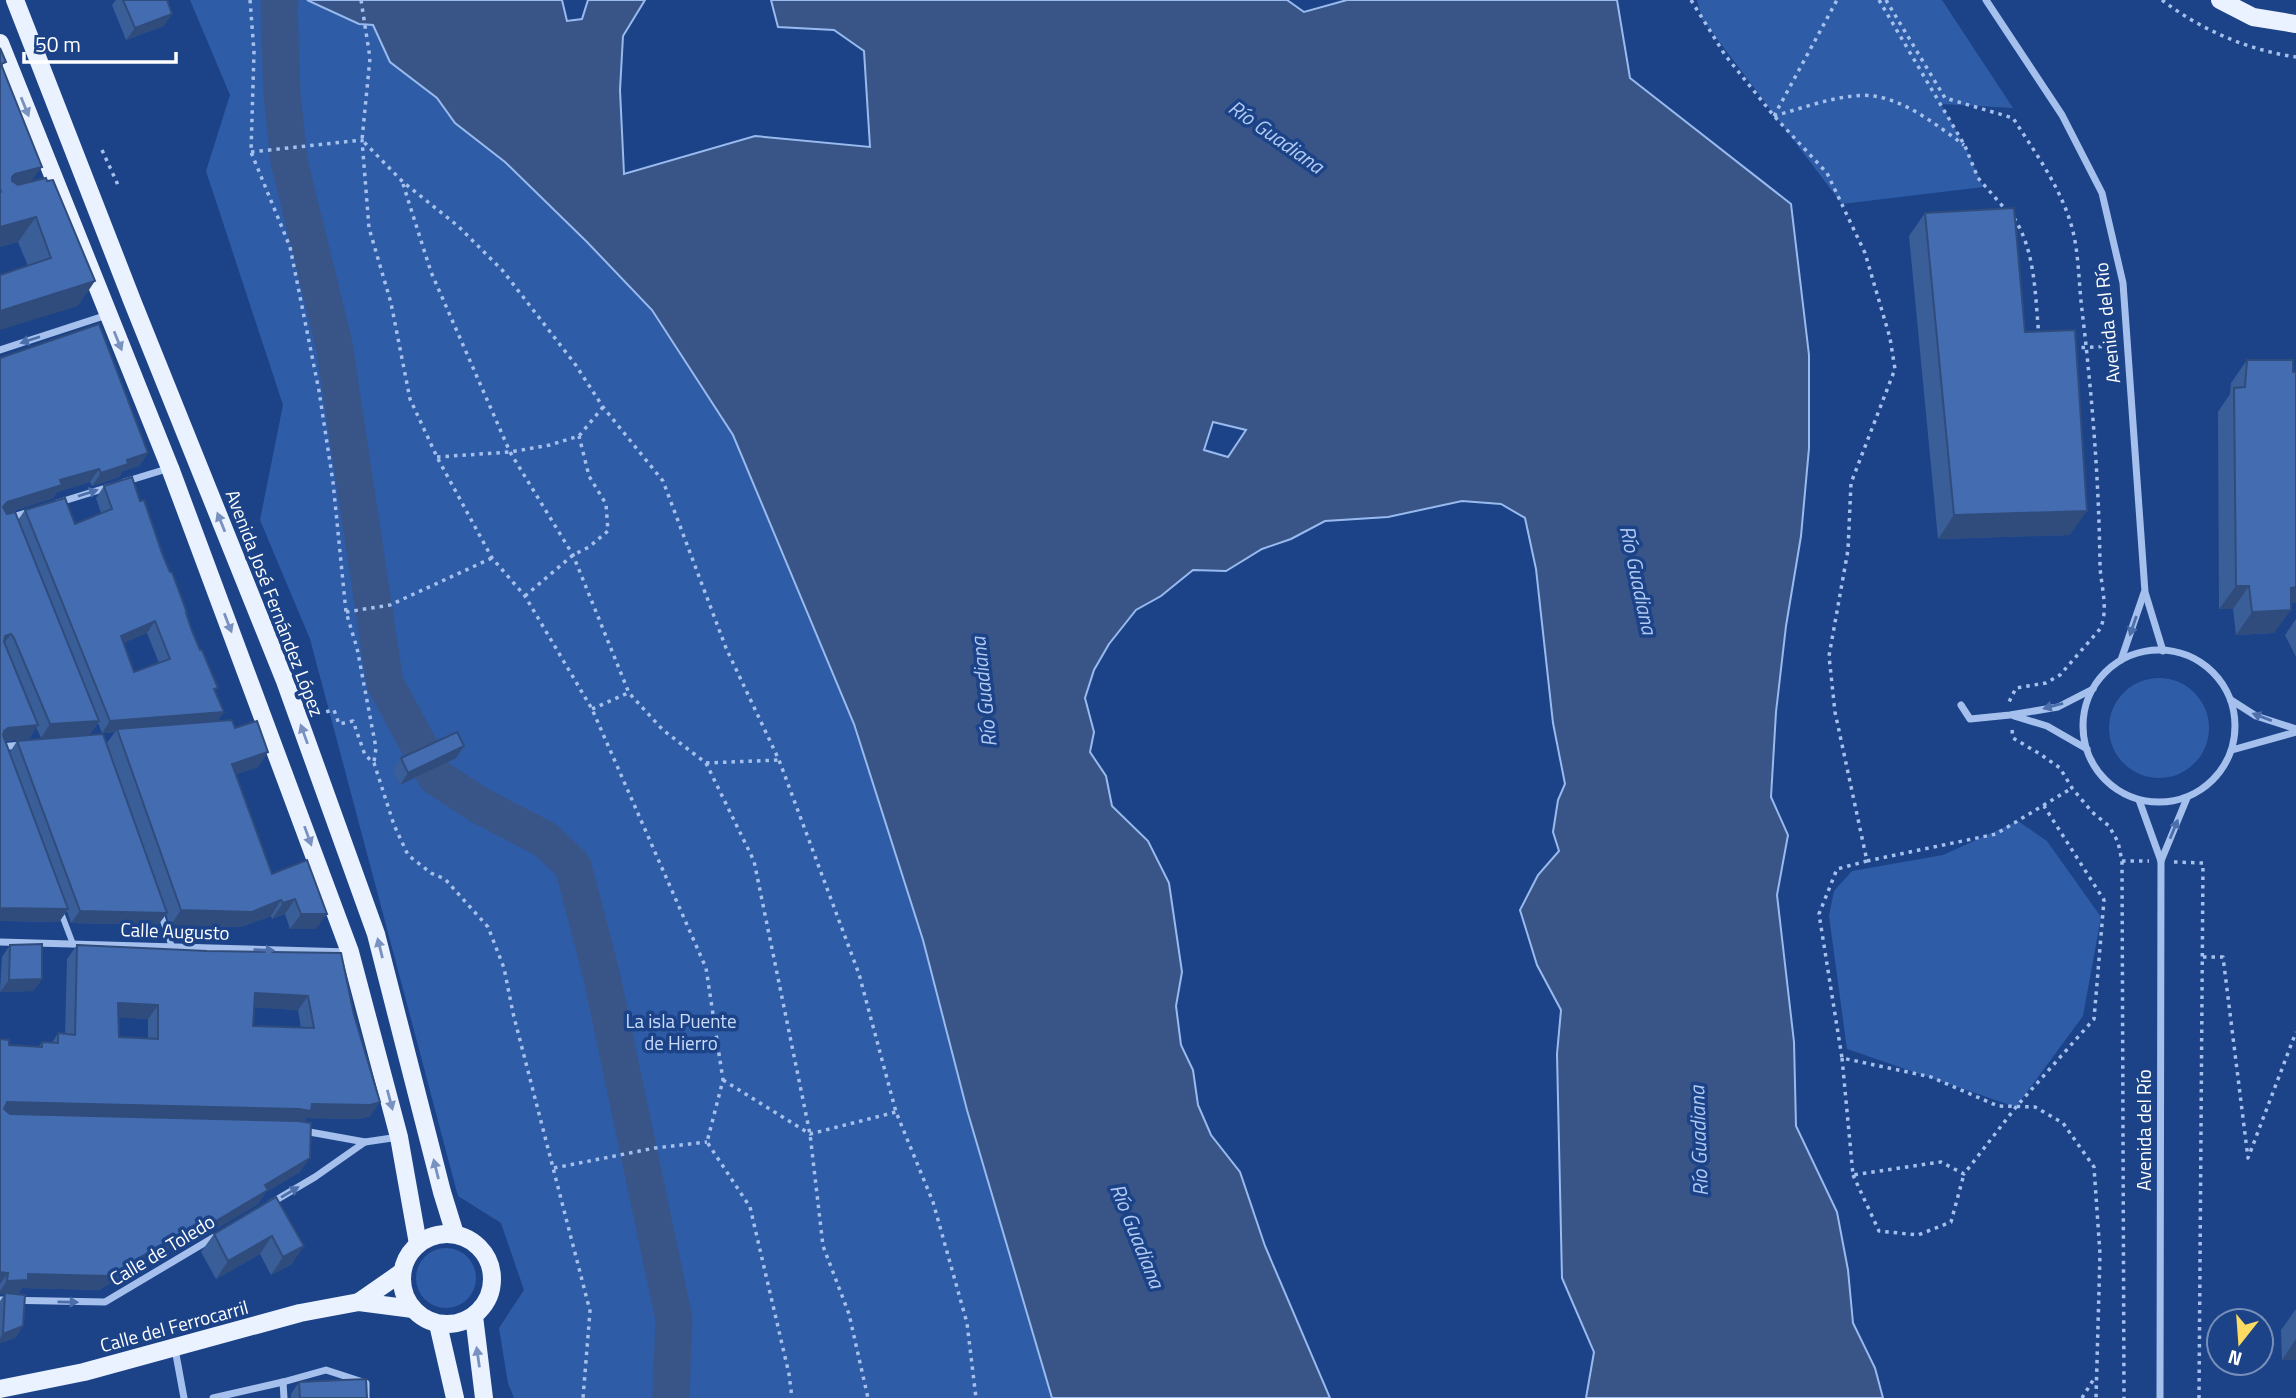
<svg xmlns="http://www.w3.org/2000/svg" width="2296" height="1398" font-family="'Titillium Web',sans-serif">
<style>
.green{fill:#2f5ca6}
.water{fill:#395588;stroke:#98baee;stroke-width:2;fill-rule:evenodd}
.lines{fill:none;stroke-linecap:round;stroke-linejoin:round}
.river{stroke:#395588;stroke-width:37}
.path{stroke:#a5c0ec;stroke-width:3.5;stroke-dasharray:3.5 5;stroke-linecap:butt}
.pedestrian{stroke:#a5c0ec;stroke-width:6}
.minor{stroke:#a5c0ec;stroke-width:7}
.primary{stroke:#eaf1ff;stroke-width:18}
.wall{fill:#3a5e98;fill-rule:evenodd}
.shaded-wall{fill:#304c7c}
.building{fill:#446db1;stroke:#304c7c;stroke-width:2;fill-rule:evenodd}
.oneway{fill:#7991be}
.oneway2{fill:#4c6fab}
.labels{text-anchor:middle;stroke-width:7;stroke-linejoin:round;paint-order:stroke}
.street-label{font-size:19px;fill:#fff;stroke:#1c4388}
.park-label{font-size:19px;fill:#cadcf9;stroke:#1c4388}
.water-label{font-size:21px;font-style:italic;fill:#b1caf3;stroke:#1c4388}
</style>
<rect width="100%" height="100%" fill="#1c4388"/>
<!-- green -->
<g class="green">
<polygon points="190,0 307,0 359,24 373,25 390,62 437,98 455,123 505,162 587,242 652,310 733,435 854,724 923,940 967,1110 1052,1398 514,1398 508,1383 499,1328 524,1290 501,1223 458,1196 310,639 260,520 283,405 206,171 230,95"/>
<polygon points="1697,0 1942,0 2013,108 1941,104 1965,146 1983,187 1842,204 1702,19"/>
<circle cx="2159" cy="728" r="50"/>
<polygon points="2018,821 2047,841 2101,917 2083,1016 2016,1107 1847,1049 1829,916 1834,891 1852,871 1943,855"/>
<circle cx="446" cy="1278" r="30"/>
</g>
<!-- water -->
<path class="water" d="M307,0h255l5,21 15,-2 6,-19h57l-22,36 -3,54 4,84 131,-38 115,11 -6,-96 -30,-21 -56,-3 -7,-27h516l17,12 43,-12h270l13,78 161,126 18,151v93l-8,88 -15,90 -10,86 -5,85 17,38 -11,60 17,147 2,84 41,86 11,58 5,53 22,45 8,30h-297l8,-46 -32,-74 -5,-224 4,-44 -24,-45 -17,-55 18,-35 21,-24 -6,-19 5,-32 7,-16 -12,-61 -17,-154 -11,-51 -24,-14 -39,-3 -74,16 -63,4 -34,18 -29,10 -36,22 -33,-1 -32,26 -25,14 -27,34 -15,26 -9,28 9,34 -4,20 16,24 6,30 36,35 21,42 13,89 -6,34 5,39 12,25 5,35 13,30 29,37 25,74 65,152h-278l-85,-288 -44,-170 -69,-216 -121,-289 -81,-125 -65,-68 -82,-80 -50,-39 -18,-25 -47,-36 -17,-37 -14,-1zM1213,422l33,8 -18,27 -24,-7z"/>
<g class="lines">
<!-- river -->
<polyline class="river" points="280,0 279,3 282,94 289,161 334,344 385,683 436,777 481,806 546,840 573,866 601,973 674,1319 671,1398"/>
<!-- path -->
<g class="path">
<polyline points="250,0 254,52 251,152 290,247 319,391 333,482 346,612 357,648 376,748 374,762"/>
<polyline points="361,0 370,58 362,140 403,182 458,226 503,271 575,364 603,407 663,481 726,648 779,760 859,974 896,1112 933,1202 967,1323 976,1398"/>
<polyline points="1691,0 1725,55 1774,116 1827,173 1865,253 1890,338 1895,369 1851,483 1848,550 1829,656 1835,712 1867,861 1837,869 1819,914 1842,1058 1931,1077 1998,1106 2035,1107 2063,1123 2094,1167 2100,1254 2096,1398"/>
<polyline points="1879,0 1965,146 1978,178 2006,210"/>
<path d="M1886,0l59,98 68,20c23,36 52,75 61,118 5,24 5,50 8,74 10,85 17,170 18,256 1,20 9,44 0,63l-40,46 -14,8 -30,5 -7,14"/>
<path d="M2162,0c39,30 86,50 134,57"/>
<path d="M1774,116c29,-8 71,-24 100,-20 33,5 64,30 90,49"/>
<polyline points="1774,116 1837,0"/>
<polyline points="102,150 118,185"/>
<polyline points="251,152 362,140 369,228 391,303 410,399 437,457 492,558 525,596 592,709 706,968 723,1080 707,1142 750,1207 789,1374 792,1398"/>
<polyline points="403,184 431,272 510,452 573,555 629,693 663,730 706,763 754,861 810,1134 823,1246 849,1314 868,1398"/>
<path d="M2014,218c22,34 21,79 25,118"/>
<polyline points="2073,348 2114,346"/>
<polyline points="437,457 510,452 550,445 579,436 603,407"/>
<polyline points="525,596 573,555 589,547 608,531 606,504 589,476 579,436"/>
<polyline points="346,612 390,605 492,558"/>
<polyline points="303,673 305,673 320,713 334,710 339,724 353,721 365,755 374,763 394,825 408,855 431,873 445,879 488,927 504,968 513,1013 590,1311 583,1398"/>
<polyline points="592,709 628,693"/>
<polyline points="2012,730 2013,738 2040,754 2060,768 2072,788 2092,812 2109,826 2118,842 2122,861 2124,1398"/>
<polyline points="706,763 779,760"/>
<polyline points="1867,861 1996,834 2072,788"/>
<polyline points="2122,861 2149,861"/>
<polyline points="2174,862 2203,863 2199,1398"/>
<polyline points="2203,957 2223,957 2248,1158 2296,1032"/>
<polyline points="1842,1058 1853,1175 1941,1162 1964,1174 2016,1107 2094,1019 2104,900 2044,806"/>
<polyline points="723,1080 810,1134 896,1112"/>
<polyline points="554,1168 655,1148 707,1142"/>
<polyline points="1853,1175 1879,1231 1918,1235 1951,1222 1964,1174"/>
<polyline points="2082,1398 2095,1377"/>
</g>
<!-- pedestrian -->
<g class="pedestrian">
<polyline points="60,910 73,944"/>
<polyline points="160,912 172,947"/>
</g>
<!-- minor -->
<g class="minor">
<polyline points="1986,0 2062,115 2102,193 2123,283 2145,592 2163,651"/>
<polyline points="0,350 107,315"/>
<polyline points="124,482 170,468"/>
<polyline points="57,503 109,487"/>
<polyline points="0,521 29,512"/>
<circle cx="2159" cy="726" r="76"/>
<polyline points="2121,660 2144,593"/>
<polyline points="2231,700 2256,716 2296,729"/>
<polyline points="1961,705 1970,719 2010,715 2058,707 2093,689"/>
<polyline points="2014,716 2047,726 2087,749"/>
<polyline points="0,747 22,745"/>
<polyline points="2232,750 2296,732"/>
<polyline points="2139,800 2161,861 2160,1398"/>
<polyline points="2161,861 2187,798"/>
<polyline points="0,942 349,952"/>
<polyline points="304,1131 365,1142"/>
<polyline points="271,1203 315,1177 365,1142 399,1137"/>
<polyline points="0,1300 105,1302 216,1236"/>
<polyline points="175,1349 184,1398"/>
<polyline points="283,1382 284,1398"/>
<polyline points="213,1398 283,1382 326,1370 366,1383 366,1398"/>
</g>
<!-- primary -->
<g class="primary">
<polyline points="15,0 133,303 285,681 376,934 442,1192 455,1234"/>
<polyline points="2220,0 2253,17 2296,24"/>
<polyline points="0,43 170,468 350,952 399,1137 418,1244"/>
<circle cx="447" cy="1279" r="45"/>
<polyline points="359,1302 402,1272"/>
<polyline points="474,1316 484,1398"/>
<polyline points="438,1324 455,1398"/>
<polyline points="0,1389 84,1372 300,1313 359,1302 413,1309"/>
</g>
</g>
<!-- wall -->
<g class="wall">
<polygon points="116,0 167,0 164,26 126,40 112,5"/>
<polygon points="0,48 3,67 31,182 78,306 28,266 18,242 0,247"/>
<polygon points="1925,213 2025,332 2070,535 1938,539 1909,236"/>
<path d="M0,358l148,95 -9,13 -16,5 -4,6 -27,9 -2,-4 -33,10 -4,6 -46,15 11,7 7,-10 50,14 26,-11 -5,-15 8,-12 36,15 84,211 -7,9 18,7 33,24 -10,15 -22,7 36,100 35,-14 9,69h-26l-5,-15 -13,5 -1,-3 -30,11 -71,-1 -4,-12 -8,11 -87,-2 -4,-12 -8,11 -59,-1zM147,633l12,30 -25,9 -11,-29zM98,723l4,10 13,-1 -9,12 -89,-3 -7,11 -5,-11 24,-2 7,-12 5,11 49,-4z"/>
<polygon points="2247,360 2296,372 2296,603 2291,603 2274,633 2236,635 2233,609 2219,609 2218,412 2230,394 2231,383"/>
<polygon points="2296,619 2296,657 2285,635"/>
<polygon points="464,746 456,758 400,785 393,770 401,758"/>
<polygon points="10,945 42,979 33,991 0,992 2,957"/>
<path d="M77,945l130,6 147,64 26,87 -10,14 -9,3 -55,-1 -2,4 -4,50 -34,20 -8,12 -62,37v-9l-97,58 -77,-2 -4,6 5,32 -8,12 -15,5v-42l5,-7h-5v-255l9,6 29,2 4,-5 10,1 6,-10 7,1 2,-75zM254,1007l44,3 3,18 -48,-2zM119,1017l29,2v20l-29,-2z"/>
<polygon points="276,1197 292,1264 271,1275 260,1254 216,1279 201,1252 214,1234"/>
<polygon points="2296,1309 2296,1360 2282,1360 2281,1330"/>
<polygon points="299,1382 367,1398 291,1398 291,1394"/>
</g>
<!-- shaded-wall -->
<g class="shaded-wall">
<polygon points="172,14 164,26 126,40 135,28"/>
<polygon points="42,167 24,191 0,198 12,177 15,174"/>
<polygon points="36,217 18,242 0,247 0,227"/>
<polygon points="95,281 78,306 0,330 0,311"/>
<polygon points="148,453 139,466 123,471 119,477 92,486 101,473 127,460"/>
<polygon points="99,469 90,482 57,492 53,498 0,515 0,512 7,502 60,480"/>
<polygon points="2087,511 2070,535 1938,539 1954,515"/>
<polygon points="2236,586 2249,586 2233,609 2219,609"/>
<polygon points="2296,586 2296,603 2289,603 2291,610 2274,633 2236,635 2252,612"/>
<polygon points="155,621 147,633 112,648 121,636"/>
<polygon points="11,634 1,648 5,636"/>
<polygon points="224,712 216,724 117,729 115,732 102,733 110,721"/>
<polygon points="99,721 90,734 41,738 50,724"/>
<polygon points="38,725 29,739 0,741 4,731 8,728"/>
<polygon points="464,746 456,758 400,785 408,773"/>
<polygon points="268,752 258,767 222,779 232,764"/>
<polygon points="295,899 285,914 272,919 283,903"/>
<polygon points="281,900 271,916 241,927 170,926 181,910"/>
<polygon points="0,908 68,909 59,922 0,921"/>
<polygon points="80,911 167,913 158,925 71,923"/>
<polygon points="301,914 327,914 316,929 290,929"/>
<polygon points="42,979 33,991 0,992 9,980"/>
<polygon points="255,993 308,996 298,1010 245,1007"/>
<polygon points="118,1003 158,1005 148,1019 109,1017"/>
<polygon points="7,1102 312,1104 380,1102 370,1116 361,1119 306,1118 302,1125 0,1116"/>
<polygon points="310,1158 300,1172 266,1192 258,1204 196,1241 206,1227 265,1185"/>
<polygon points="206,1218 196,1232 99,1290 22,1288 18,1294 0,1294 0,1291 7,1281"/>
<polygon points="272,1236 260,1254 216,1279 228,1261"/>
<polygon points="304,1246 292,1264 271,1275 283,1257"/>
<polygon points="0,1272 8,1273 0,1284"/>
<polygon points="23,1326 15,1338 0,1343 0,1338 3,1334"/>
<polygon points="2296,1339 2296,1360 2282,1360"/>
</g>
<!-- building -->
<g class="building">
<polygon points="123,0 167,0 172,14 135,28"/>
<polygon points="0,48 6,62 1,64 42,167 15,174 12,177 12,181 18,185 46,178 47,181 53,180 95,281 0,311 0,275 51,258 36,217 0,227 0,193 1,192 0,188"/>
<polygon points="2014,208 2025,332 2075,330 2087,511 1954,515 1925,213"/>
<polygon points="99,324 148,453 127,460 128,464 101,473 99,469 60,480 62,485 7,502 3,507 7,514 15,512 99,721 50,724 14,638 11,634 5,636 4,642 38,725 8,728 4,731 3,735 68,909 0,908 0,358"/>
<polygon points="2247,360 2293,360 2293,372 2296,372 2296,587 2291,588 2291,610 2252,612 2249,586 2236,586 2234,388 2245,387"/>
<path d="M132,477l8,24 4,-1 19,56 7,16h2l15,41h-1l6,18 8,19h2l16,38 -4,1 10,23 -114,9 -85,-211 40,-12 10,26 37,-15 -8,-23zM155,621l15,38 -36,13 -13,-36z"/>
<polygon points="232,720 235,728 257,721 268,752 232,764 272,874 307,860 327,914 301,914 295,899 283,903 281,900 252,912 181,910 117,729"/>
<polygon points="457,732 464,746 408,773 401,758"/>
<polygon points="103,734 167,913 80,911 17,741"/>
<polygon points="42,944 42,979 9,980 10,945"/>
<path d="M77,945l130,6 134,2 13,62 26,87 -10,3 -58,-1 -1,7 -12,-2 -292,-7 -3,7 6,5 288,7 13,2 -1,35 -45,27 3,5 -62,37v-9l-97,58 -81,-2v6l-21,1 1,-8 -8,-1v-233l9,1v5l33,2v-5l16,1v-10l17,2zM255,993l53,3 6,32 -61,-2zM118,1003l40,2v34l-39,-2z"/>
<polygon points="276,1197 304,1246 283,1257 272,1236 228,1261 214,1234"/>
<polygon points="5,1293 25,1295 23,1326 3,1334"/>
<polygon points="366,1379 367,1398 300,1398 299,1382"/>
</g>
<!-- one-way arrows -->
<defs><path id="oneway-solid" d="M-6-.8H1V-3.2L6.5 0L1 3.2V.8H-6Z" transform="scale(1.75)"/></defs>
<g class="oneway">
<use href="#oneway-solid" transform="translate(25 107) rotate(68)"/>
<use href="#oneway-solid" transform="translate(118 341) rotate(68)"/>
<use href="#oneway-solid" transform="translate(221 522) rotate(-112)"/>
<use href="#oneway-solid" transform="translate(228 623) rotate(69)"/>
<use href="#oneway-solid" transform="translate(304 734) rotate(-110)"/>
<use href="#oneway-solid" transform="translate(308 836) rotate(70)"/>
<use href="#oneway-solid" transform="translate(380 948) rotate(-104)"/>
<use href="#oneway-solid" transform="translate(390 1100) rotate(75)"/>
<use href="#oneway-solid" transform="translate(436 1169) rotate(-104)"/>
<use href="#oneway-solid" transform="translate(478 1357) rotate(-98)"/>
</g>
<g class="oneway2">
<use href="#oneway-solid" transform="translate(30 340) rotate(162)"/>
<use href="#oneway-solid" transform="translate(88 493) rotate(-18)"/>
<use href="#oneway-solid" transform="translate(2133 626) rotate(109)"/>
<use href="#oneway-solid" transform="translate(2053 706) rotate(165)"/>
<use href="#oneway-solid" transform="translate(2262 717) rotate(-159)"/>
<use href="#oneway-solid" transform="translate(2174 829) rotate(-68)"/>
<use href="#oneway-solid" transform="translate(264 950) rotate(2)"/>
<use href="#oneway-solid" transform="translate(290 1192) rotate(-31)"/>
<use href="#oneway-solid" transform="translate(68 1302) rotate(1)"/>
</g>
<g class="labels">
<!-- street labels -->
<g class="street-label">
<text transform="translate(2107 323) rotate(-96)" y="7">Avenida del Río</text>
<text transform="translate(275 603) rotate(69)" y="7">Avenida José Fernández López</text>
<text transform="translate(175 931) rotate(2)" y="7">Calle Augusto</text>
<text transform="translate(2144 1130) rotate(-90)" y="7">Avenida del Río</text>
<text transform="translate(162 1250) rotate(-31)" y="7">Calle de Toledo</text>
<text transform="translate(174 1326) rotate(-15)" y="7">Calle del Ferrocarril</text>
</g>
<!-- park labels -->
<g class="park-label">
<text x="681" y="1028">La isla Puente<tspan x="681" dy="22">de Hierro</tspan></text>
</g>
<!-- water labels -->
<g class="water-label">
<text transform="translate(1276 137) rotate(35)" y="7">Río Guadiana</text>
<text transform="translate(1638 580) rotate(78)" y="7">Río Guadiana</text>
<text transform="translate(984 692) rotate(-96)" y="7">Río Guadiana</text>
<text transform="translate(1699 1141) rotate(-92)" y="7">Río Guadiana</text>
<text transform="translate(1137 1236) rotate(68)" y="7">Río Guadiana</text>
</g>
</g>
<!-- north arrow -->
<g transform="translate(2240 1342) rotate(197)"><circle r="33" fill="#1c4388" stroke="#778eb8" stroke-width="2"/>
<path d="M0-5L12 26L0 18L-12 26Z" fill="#fcdb62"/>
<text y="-10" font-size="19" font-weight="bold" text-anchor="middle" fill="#ffffff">N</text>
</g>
<!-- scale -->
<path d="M24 52v10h152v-10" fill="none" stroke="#ffffff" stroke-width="3.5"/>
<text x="35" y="52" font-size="21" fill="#ffffff" stroke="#1c4388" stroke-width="5" paint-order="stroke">50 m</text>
</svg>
